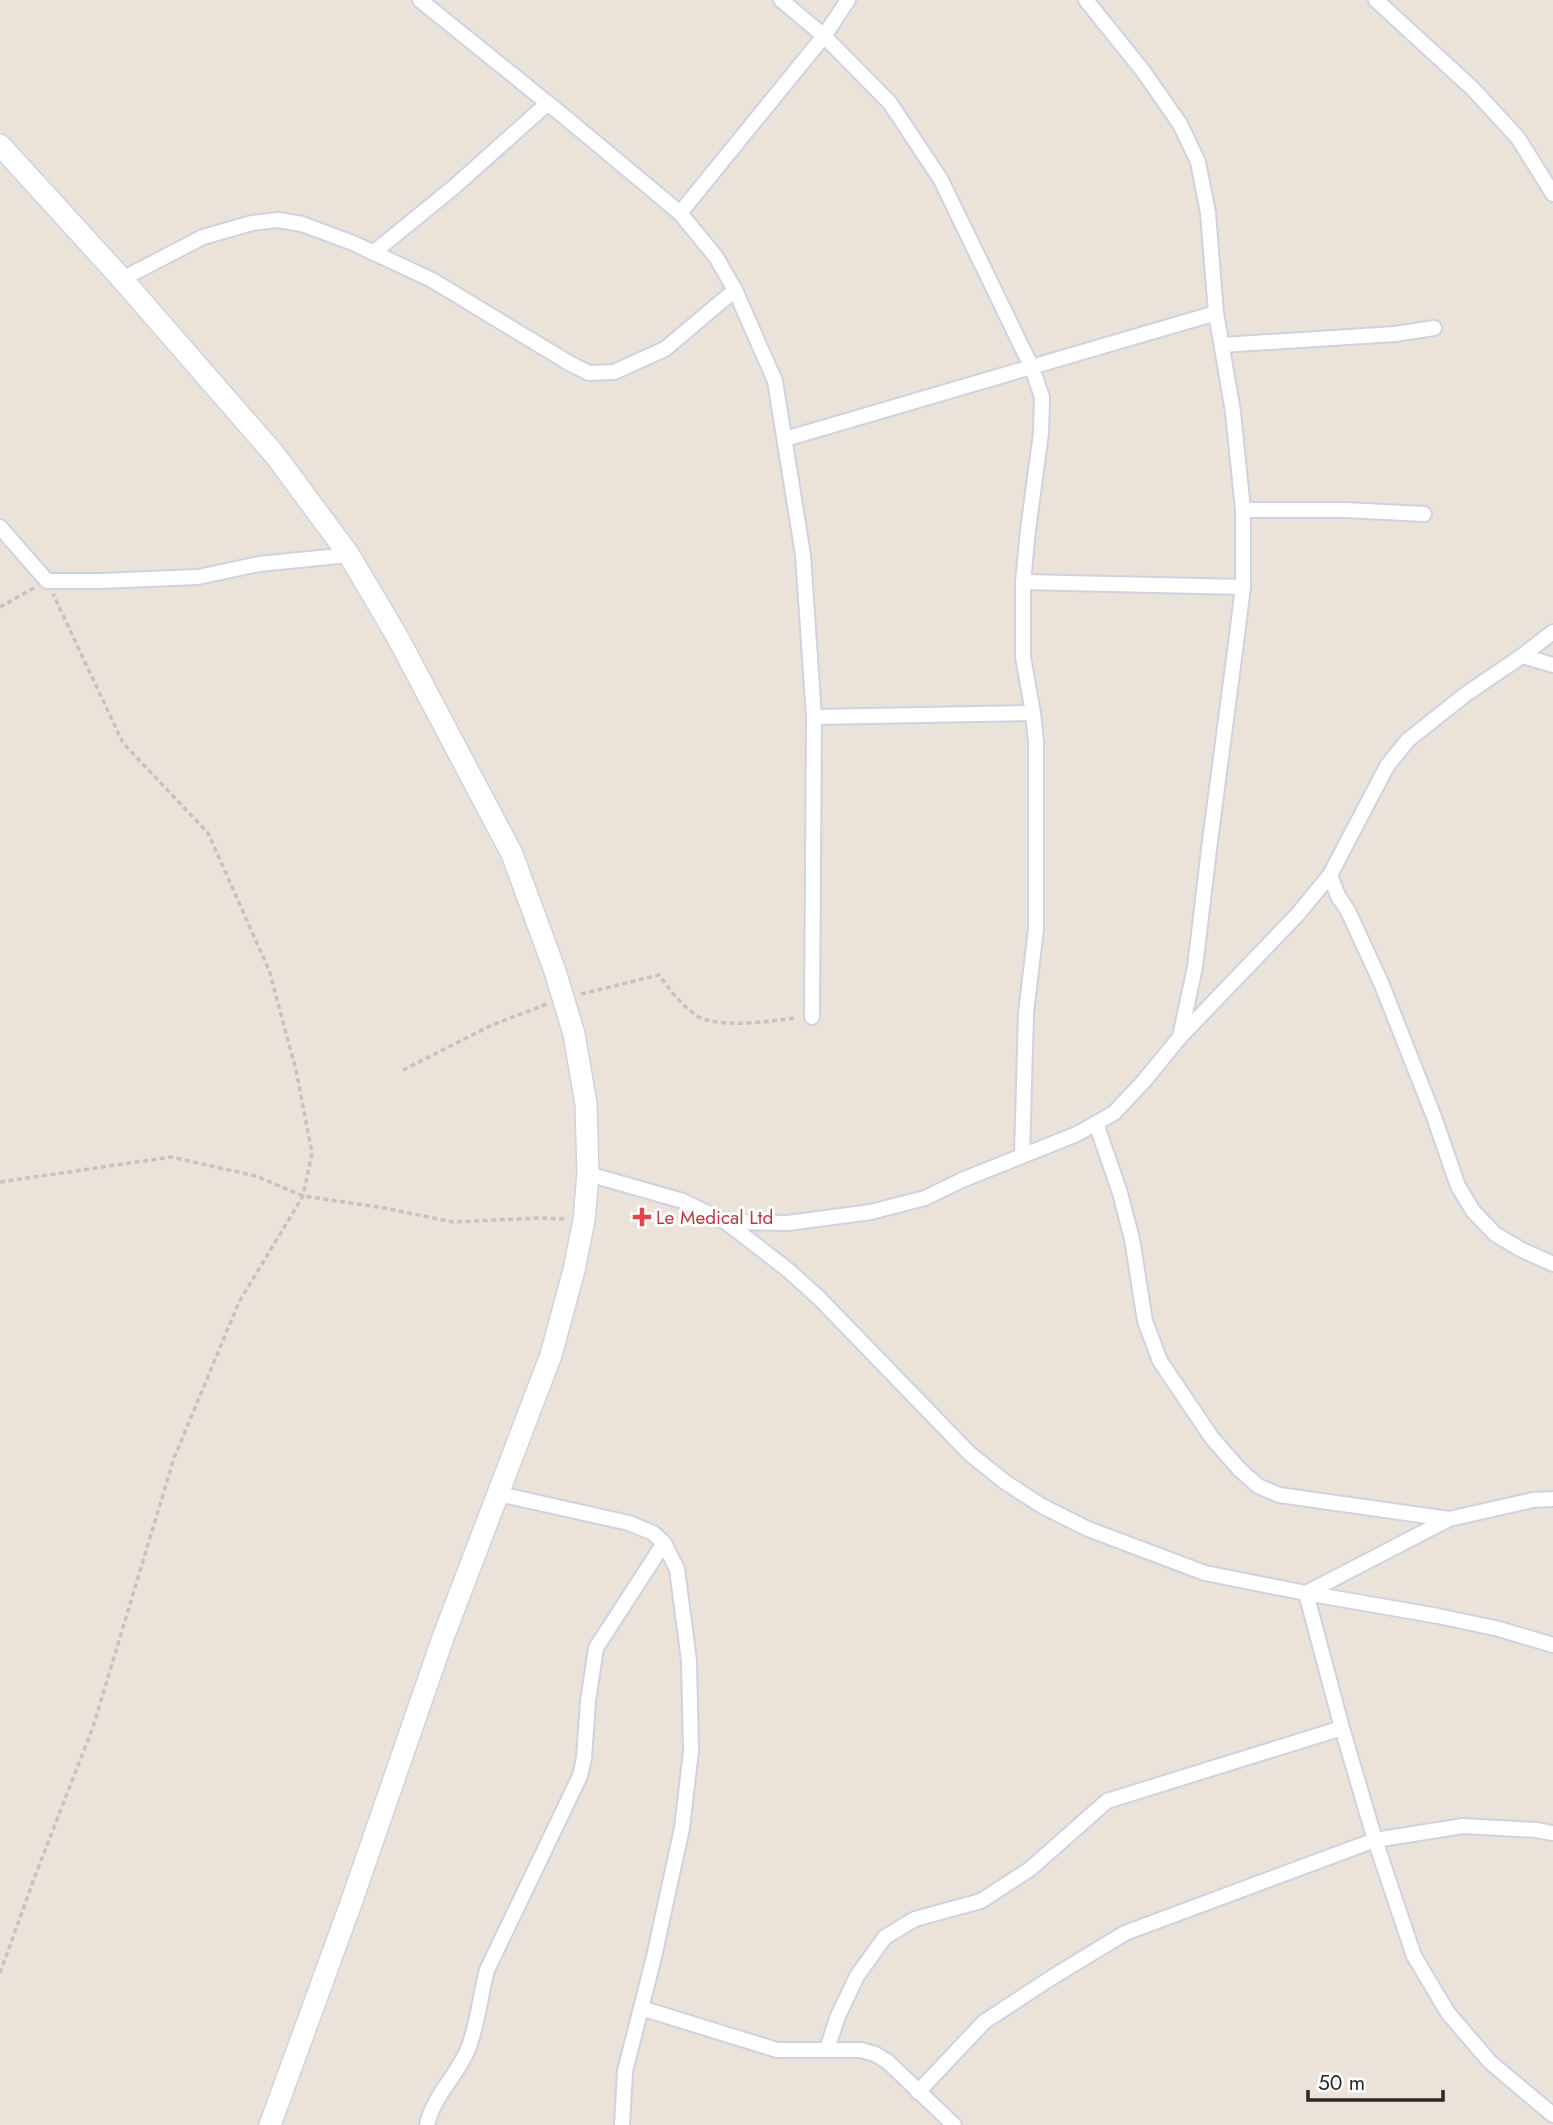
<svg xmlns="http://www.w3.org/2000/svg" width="1553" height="2125" font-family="Jost,sans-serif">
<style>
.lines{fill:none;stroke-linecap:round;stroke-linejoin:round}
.street-casing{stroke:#ced2e1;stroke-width:18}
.secondary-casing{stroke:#ced2e1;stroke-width:24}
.path{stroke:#c3c3c3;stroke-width:3.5;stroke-dasharray:5 3.5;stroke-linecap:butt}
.street{stroke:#fff;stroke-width:14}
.secondary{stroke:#fff;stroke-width:21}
.health-dot{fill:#e0444e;stroke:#fff;stroke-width:2.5}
.labels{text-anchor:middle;stroke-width:6;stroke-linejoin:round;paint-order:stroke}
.health-label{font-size:19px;fill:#be3a42;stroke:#fff;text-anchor:start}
</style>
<rect width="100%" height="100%" fill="#ebe2d9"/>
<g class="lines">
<defs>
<g id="street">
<polyline points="420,0 566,118 680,213 716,257 735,290 775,381 803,555 814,717 1033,713 1036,742 1036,929 1026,1013 1022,1155"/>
<polyline points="781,0 824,36 890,103 941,180 1032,368 1042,397 1041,433 1028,530 1023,582 1023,657 1033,713"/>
<polyline points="1086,0 1143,71 1180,124 1198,162 1208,213 1216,313 1233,412 1243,510 1243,587 1235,651 1210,841 1195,967 1180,1037"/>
<polyline points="1376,0 1473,89 1518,138 1553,194"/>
<polyline points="680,213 824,36 848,0"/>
<polyline points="373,253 454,187 548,103"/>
<polyline points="122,279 203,237 252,223 278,220 302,224 353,243 432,280 569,363 589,373 614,372 665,349 735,290"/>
<polyline points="1222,345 1395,334 1434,328"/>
<polyline points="785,439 1216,313"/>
<polyline points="1243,510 1345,510 1424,514"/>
<polyline points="0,527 47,581 101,581 198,577 259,564 349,555"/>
<polyline points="1023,582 1243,587"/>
<polyline points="1522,656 1553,665"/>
<polyline points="1330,875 1338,896 1348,911 1382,985 1434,1117 1458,1186 1473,1211 1495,1234 1520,1249 1553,1264"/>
<polyline points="812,1017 814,717"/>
<polyline points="1096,1123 1120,1193 1132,1239 1145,1321 1160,1361 1212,1438 1239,1469 1258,1486 1279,1495 1449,1519"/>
<polyline points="588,1174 683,1201 726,1222 788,1223 871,1212 925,1198 962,1180 1077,1134 1114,1113 1144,1081 1180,1037 1298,914 1330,875 1387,766 1408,740 1466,694 1522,656 1553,632"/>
<polyline points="726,1222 788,1270 819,1298 970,1454 1005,1482 1042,1506 1088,1529 1205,1573 1306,1593 1438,1616 1499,1629 1553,1645"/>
<polyline points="499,1494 629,1523 653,1533 664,1543 677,1569 689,1661 691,1751 682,1828 654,1957 625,2071 622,2125"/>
<polyline points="1553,1499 1533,1500 1449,1519 1306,1593 1342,1728 1375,1840 1414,1956 1448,2013 1490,2062 1553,2115"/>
<polyline points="641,2008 777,2050 861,2050 875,2054 888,2062 954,2125"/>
<polyline points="827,2049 838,2016 857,1976 885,1937 915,1919 981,1901 1030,1869 1107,1801 1342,1728"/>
<polyline points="918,2092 984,2022 1051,1978 1125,1933 1375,1840 1463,1826 1536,1830 1553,1833"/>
<path d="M427,2125c6,-29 30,-49 41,-76 10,-25 12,-53 19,-79l93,-194 4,-18 4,-57 8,-53 68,-105"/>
</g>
<polyline id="secondary" points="0,145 122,279 275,455 349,555 398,638 512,854 555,971 574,1034 586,1104 588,1174 584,1220 574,1270 551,1355 444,1635 350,1906 270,2125"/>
</defs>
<!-- street casing -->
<use href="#street" class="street-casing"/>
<!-- secondary casing -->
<use href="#secondary" class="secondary-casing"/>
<!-- path -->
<g class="path">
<polyline points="0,607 34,588"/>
<path d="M581,994l78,-19c11,15 30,41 48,45 26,7 63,1 89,-2"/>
<polyline points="403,1070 492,1025 547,1004"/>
<polyline points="0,1182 171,1157 256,1176 303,1196 384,1208 453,1222 539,1218 565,1219"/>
<polyline points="0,1973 35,1876 93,1727 174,1458 239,1302 303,1196 312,1153 296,1070 269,970 208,833 123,743 53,594"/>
</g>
<!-- street -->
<use href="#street" class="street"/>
<!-- secondary -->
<use href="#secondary" class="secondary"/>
</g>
<!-- markers -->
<path class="health-dot" d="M638.5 1206.5h7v7h7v7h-7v7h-7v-7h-7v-7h7z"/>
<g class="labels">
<!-- health labels -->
<g class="health-label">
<text x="656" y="1224">Le Medical Ltd</text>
</g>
</g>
<!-- scale -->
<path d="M1308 2090v10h135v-10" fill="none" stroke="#282828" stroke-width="3.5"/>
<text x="1318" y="2090" font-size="21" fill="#282828" stroke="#ffffff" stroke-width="5" paint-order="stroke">50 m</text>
</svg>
